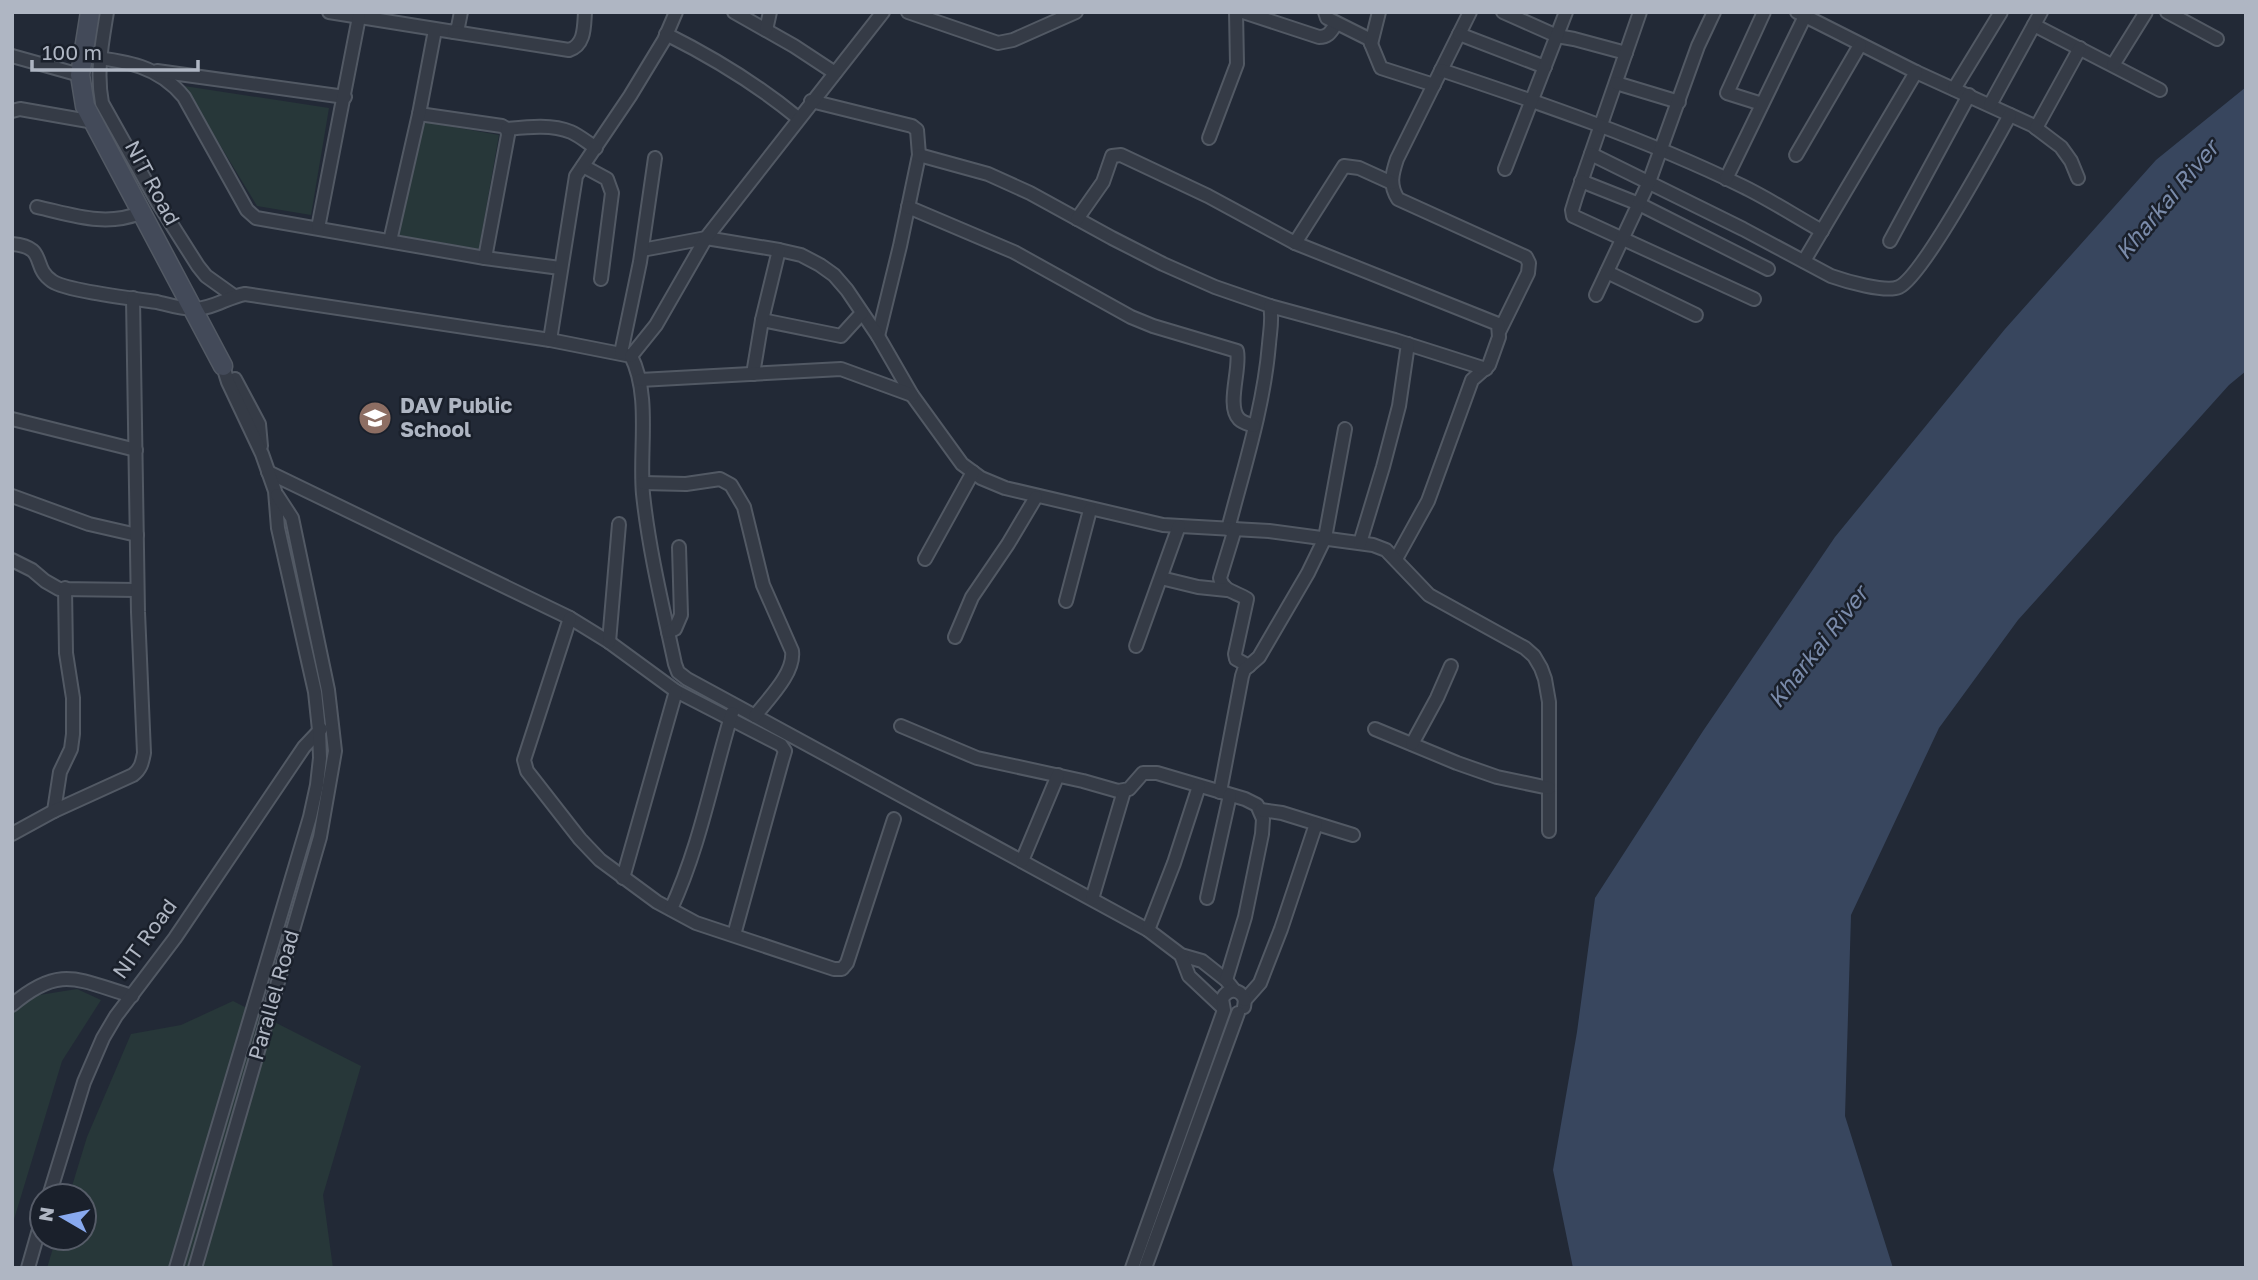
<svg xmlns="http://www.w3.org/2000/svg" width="2258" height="1280" font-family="'Golos Text',sans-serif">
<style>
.green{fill:#273739}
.water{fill:#38465e}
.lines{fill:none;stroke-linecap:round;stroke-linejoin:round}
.minor-casing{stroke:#525964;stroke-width:16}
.secondary-casing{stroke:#525964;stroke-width:21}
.minor{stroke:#353b46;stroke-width:12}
.secondary{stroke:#434a59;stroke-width:18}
.labels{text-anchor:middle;stroke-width:5;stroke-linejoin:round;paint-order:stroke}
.street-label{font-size:21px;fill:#afb6c3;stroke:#1a202b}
.poi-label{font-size:21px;font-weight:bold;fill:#afb6c3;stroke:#1a202b;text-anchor:start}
.water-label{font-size:23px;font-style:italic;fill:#7a8baa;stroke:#1a202b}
</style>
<rect width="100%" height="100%" fill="#222936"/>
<!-- green -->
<g class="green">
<polygon points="184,86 329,108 311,215 257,206"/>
<polygon points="420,121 499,135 479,249 398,235"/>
<polygon points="77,989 101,1000 62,1061 12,1226 12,1013 33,996"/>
<polygon points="233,1001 361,1066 323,1195 333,1268 47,1268 56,1238 84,1238 84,1196 69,1196 87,1137 131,1034 181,1025"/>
</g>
<!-- water -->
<polygon class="water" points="2246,87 2246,371 2229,385 2018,620 1939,728 1851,915 1845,1116 1893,1268 1573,1268 1553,1170 1577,1032 1595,898 1703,731 1835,537 2005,329 2156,160"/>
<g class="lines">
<defs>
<g id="minor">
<path d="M107,12c-5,31 -11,60 -5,91l56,100 40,63 8,10 28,20"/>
<polyline points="329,12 454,32 458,27 461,12"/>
<polyline points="734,12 794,46 835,73"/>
<polyline points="908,12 998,43 1013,40 1076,12"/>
<path d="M1243,12l76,25c10,0 12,-6 17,-13"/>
<polyline points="1325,12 1327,18 1369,39 1381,68 1434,85"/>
<path d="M1470,12l-73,147c-5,15 -8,26 1,40l128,58 3,6 -1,10 -28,57"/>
<polyline points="1503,12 1557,36 1574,39 1626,53"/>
<polyline points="1640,12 1576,197 1572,210 1573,216 1754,299"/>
<polyline points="1797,12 1916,72 2032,125 2061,147 2071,161 2078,178"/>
<polyline points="2167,12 2217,39"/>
<polyline points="2034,25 2160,90"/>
<polyline points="766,30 770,12"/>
<path d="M454,32l115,18c16,-5 15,-23 16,-38"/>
<path d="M666,34c48,24 91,50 132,84"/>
<polyline points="1459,34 1545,67"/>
<polyline points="1371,44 1379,12"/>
<polyline points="12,56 80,75"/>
<path d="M84,56c39,5 73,8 100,41l63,113 9,8 229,40 75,10"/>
<polyline points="2113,65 2146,12"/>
<path d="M1441,70c102,34 204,69 301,116 27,13 53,30 80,45"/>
<polyline points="157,71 345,97"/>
<polyline points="1616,83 1679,102"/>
<polyline points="1954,89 2001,12"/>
<polyline points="811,101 912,126 917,130 919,155 900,246 878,336"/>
<polyline points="1762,104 1727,93 1764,12"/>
<polyline points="1990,105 2041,12"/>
<polyline points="12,111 20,109 94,122"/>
<polyline points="419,114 502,126 507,129 508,135 485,258"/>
<polyline points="2036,128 2080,48"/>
<path d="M507,129c20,-2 45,-5 64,3 9,4 17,11 25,16"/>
<polyline points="1209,138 1237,64 1236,12"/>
<path d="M1591,154l152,75 88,47c14,5 55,17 68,11 24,-11 94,-142 111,-172"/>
<path d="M919,155l69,19 42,19 82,45 51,26 52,23 55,19c3,12 0,25 -1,38 -5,62 -25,124 -41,185"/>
<polyline points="1796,155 1860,45"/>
<polyline points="583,166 607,179 612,193 601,279"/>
<polyline points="1505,169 1566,12"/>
<polyline points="1726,179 1805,16"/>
<polyline points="1581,181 1639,204 1768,269"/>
<path d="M37,207c36,8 68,20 103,6"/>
<path d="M908,207l106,45 117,65 22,9 84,25c4,17 -11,55 2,68 4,4 10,5 15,7"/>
<polyline points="1077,219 1103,182 1112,156 1121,155 1208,196 1295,243 1498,324 1499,337 1489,365 1472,380 1428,501 1396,559"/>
<polyline points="318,228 359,17"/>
<polyline points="390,241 419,114 435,30"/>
<polyline points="1890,241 1969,95"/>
<polyline points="1295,243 1344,166 1359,168 1392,183"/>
<path d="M12,244c36,3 19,23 40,37 14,10 84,18 105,21 12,3 25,7 37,7 18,0 34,-12 51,-15l305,46 81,16c20,39 8,95 12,138 6,57 20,114 32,170l3,8 9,7 461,251 33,25 21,6 24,19 8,10"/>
<polyline points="642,250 706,238 779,250 801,255 820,265 834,275 847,290 878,336 912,395 962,464 981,478 1005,488 1163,525 1269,531 1373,545 1386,550 1429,595 1525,648 1534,656 1541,668 1545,679 1549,702 1549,831"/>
<polyline points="1804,261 1916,72"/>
<polyline points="1607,272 1696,315"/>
<polyline points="1596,295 1649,182 1698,46 1714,12"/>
<polyline points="1270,306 1395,340 1486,369"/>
<polyline points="762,320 841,336 862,313"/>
<polyline points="550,340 576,176 630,96 664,40 676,12"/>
<polyline points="621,353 640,262 655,158"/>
<polyline points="631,356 656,325 706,238 883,12"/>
<polyline points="753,374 762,320 779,250"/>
<polyline points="235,379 259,424 261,446"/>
<polyline points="640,380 841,369 912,395"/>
<polyline points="12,419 136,450"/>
<polyline points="268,472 570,618 609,642 676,691 781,745 785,751 782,761 734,935"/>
<path d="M643,483l43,1 34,-5 11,6 13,22 19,78 29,66c3,22 -24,48 -37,65"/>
<polyline points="12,496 89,524 137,535"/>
<path d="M1235,529l-15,49c3,14 17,14 27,21l-12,55 1,5 13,7"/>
<polyline points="1360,543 1383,467 1399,406 1408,344"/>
<polyline points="925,559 973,472"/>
<polyline points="12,560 32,570 45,581 59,589 137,590"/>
<polyline points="1161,578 1198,587 1227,590"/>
<polyline points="1066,601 1090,510"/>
<polyline points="570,618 524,760 527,771 580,839 600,860 657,902 696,923 834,969 842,969 847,963 894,819"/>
<polyline points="668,632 675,629 681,615 679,547"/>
<polyline points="955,637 972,597 1008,544 1036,497"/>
<polyline points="609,642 619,524"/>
<polyline points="1136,646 1179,526"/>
<polyline points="901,726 977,758 1083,781 1118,791 1129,789 1143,773 1157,773 1245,799 1257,805 1263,819 1262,834 1245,917 1226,980"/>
<polyline points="1375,729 1457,763 1497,777 1549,788"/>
<polyline points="1412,744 1437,698 1451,666"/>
<polyline points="1220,792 1242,676 1244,670 1259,657 1308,573 1325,538 1345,429"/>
<polyline points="1261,810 1282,813 1353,835"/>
<polyline points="54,811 60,772 71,749 73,734 73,698 66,653 65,588"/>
<path d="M12,834l42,-23 79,-36c8,-6 9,-12 11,-22l-6,-141 -5,-314"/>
<polyline points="1022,861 1058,775"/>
<polyline points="623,878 676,691"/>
<polyline points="1207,898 1230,795"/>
<polyline points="1092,899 1124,791"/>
<path d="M671,909c29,-63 41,-130 61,-196"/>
<polyline points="1148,930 1174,863 1199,786"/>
<polyline points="1181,955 1189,976 1222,1007"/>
<path d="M12,1005c48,-41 66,-25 120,-9"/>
<polyline points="1244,1007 1245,1000 1260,983 1281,929 1316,824"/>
<polyline points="49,1196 84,1082 103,1038 116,1016 175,938 304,747 321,729"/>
<polyline points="28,1268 42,1219"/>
<polyline points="176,1268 310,817 317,785 320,758 319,730 315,692 278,528 275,491 262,454 228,382 223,366"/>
<polyline points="195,1268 320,837 335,751 328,690 292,518 277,495"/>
<path d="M1132,1268l92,-258 -2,-11c6,-11 18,-11 23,1"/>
<polyline points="1145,1268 1238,1013"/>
</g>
<polyline id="secondary" points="90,12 80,75 85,106 223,366"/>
</defs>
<!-- minor casing -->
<use href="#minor" class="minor-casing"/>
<!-- secondary casing -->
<use href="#secondary" class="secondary-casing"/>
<!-- minor -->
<use href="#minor" class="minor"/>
<!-- secondary -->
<use href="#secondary" class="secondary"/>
</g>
<!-- icons -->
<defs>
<symbol id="school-disc" viewBox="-11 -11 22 22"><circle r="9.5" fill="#8d6e63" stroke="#1a202b"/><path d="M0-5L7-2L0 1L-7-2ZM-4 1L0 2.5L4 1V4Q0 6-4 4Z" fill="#fff"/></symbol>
</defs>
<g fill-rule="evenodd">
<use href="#school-disc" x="356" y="399" width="38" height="38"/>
</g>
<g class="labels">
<!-- street labels -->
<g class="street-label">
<text transform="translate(152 183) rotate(62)" y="7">NIT Road</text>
<text transform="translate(145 939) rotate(-54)" y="7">NIT Road</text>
<text transform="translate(274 995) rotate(-74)" y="7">Parallel Road</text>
</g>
<!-- poi labels -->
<g class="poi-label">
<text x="400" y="413">DAV Public<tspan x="400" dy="24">School</tspan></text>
</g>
<!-- water labels -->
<g class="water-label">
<text transform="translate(2167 200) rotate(-50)" y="8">Kharkai River</text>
<text transform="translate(1818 647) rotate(-52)" y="8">Kharkai River</text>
</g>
</g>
<!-- border -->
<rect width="2258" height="1280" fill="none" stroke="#afb6c3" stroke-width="28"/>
<!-- north arrow -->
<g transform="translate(63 1217) rotate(279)"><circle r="33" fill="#1a202b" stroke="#565c68" stroke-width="2"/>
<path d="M0-5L12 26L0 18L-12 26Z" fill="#88a9ef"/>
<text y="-10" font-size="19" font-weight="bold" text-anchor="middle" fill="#afb6c3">N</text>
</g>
<!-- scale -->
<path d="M32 60v10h166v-10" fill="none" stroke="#afb6c3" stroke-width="3.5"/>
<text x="42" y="60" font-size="21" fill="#afb6c3" stroke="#1a202b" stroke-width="5" paint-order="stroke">100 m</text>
</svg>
